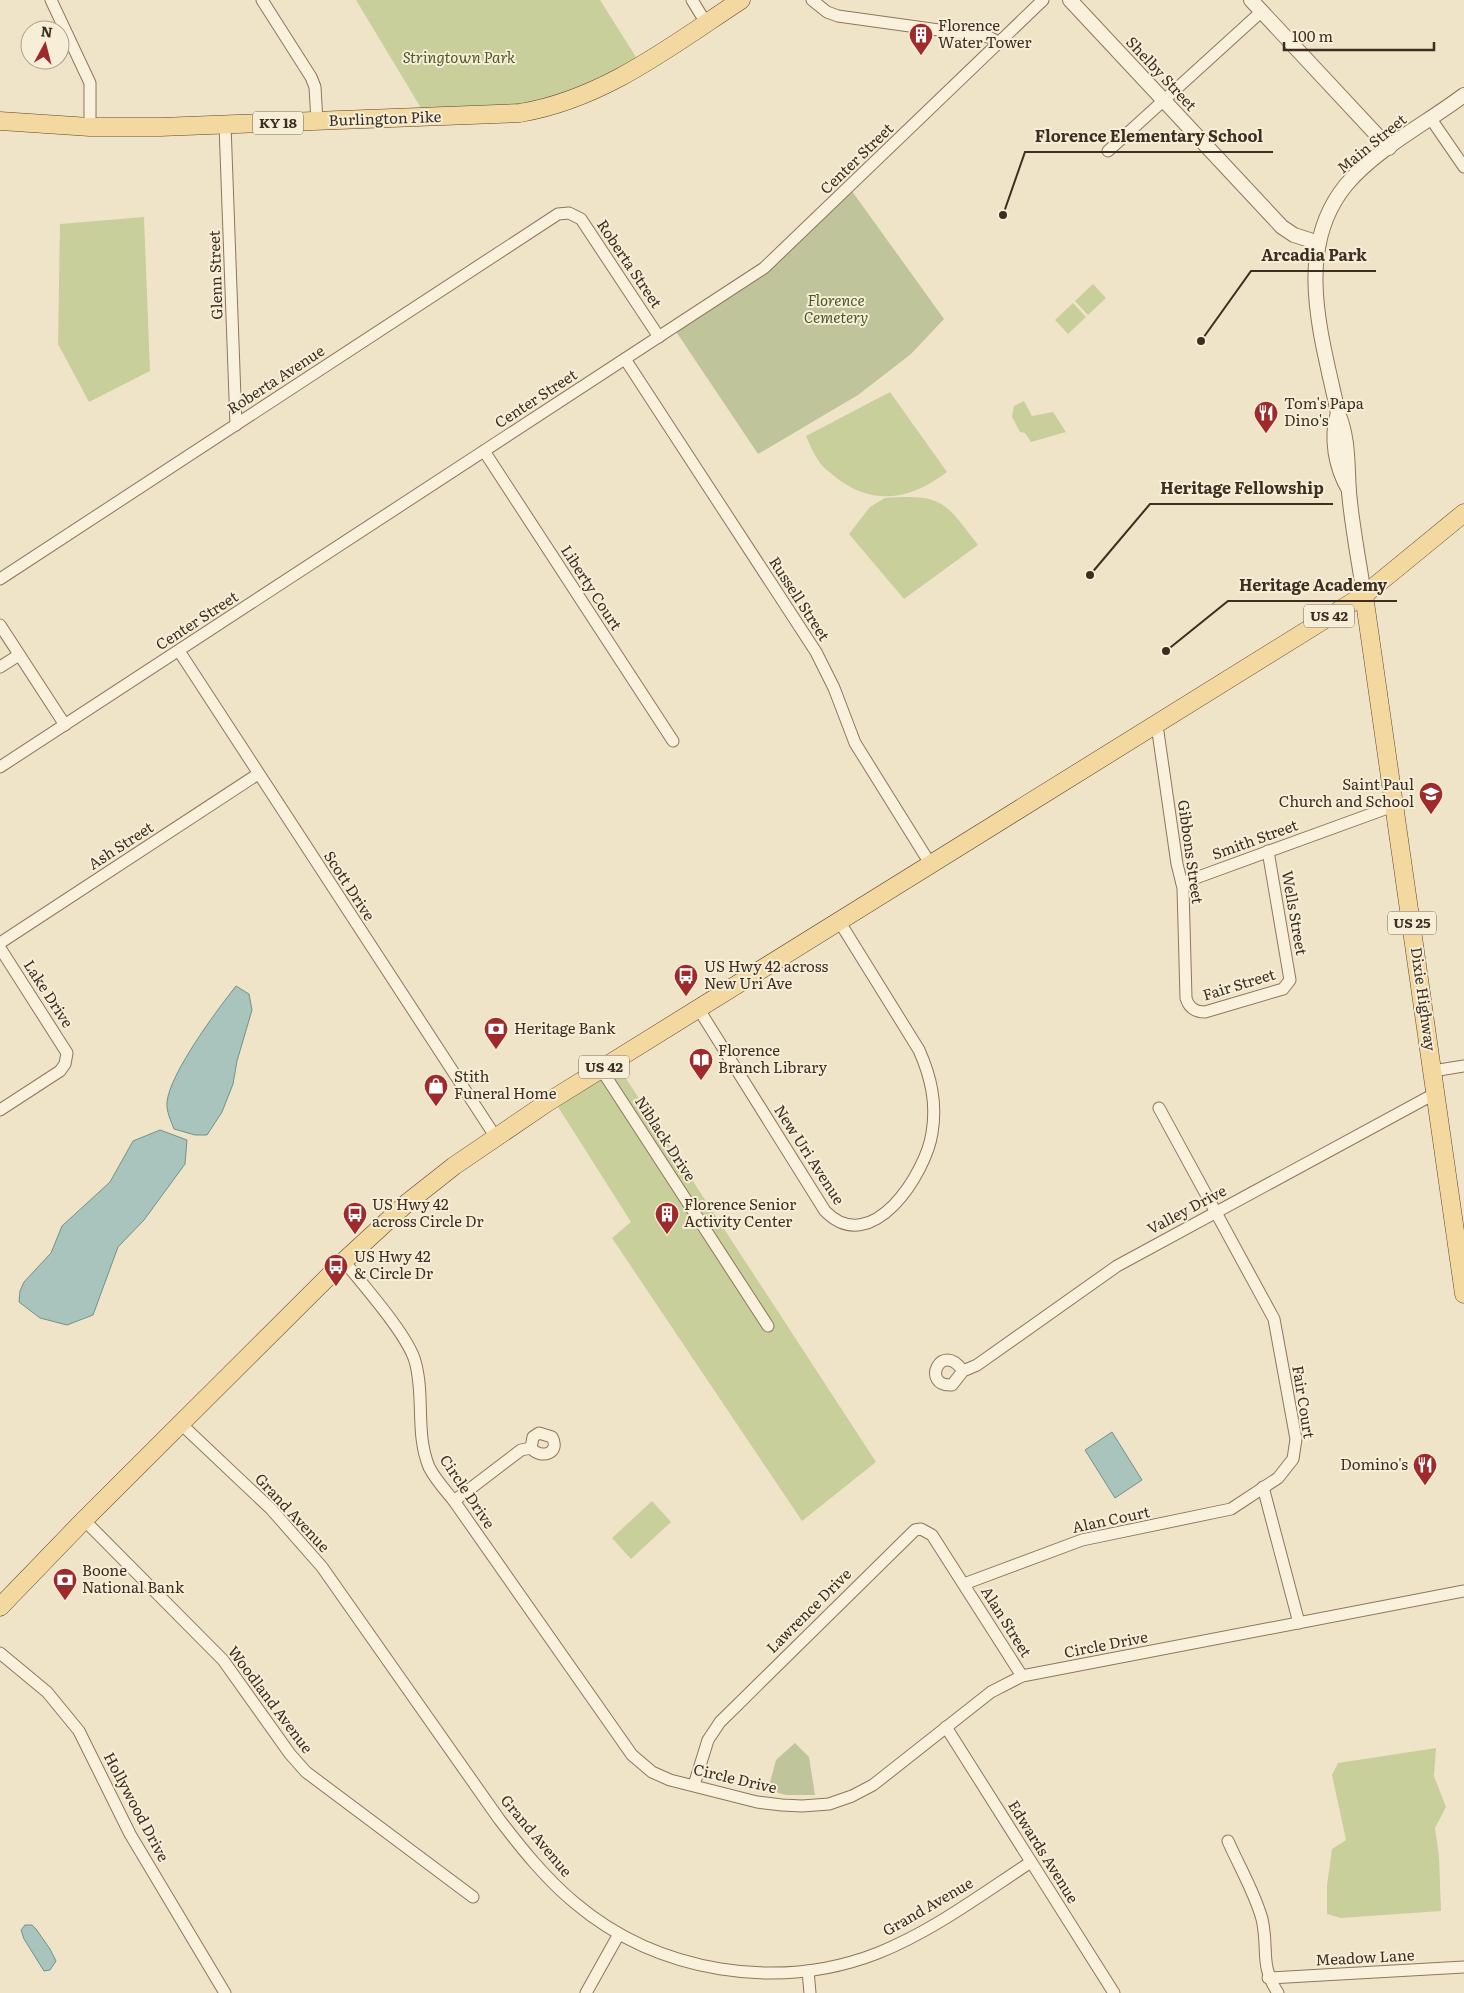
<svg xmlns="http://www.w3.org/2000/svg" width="1464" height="1993" font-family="Literata,serif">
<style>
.green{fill:#c9cf9b}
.cemetery{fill:#bfc49a}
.water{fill:#a9c4bc;stroke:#6f938a}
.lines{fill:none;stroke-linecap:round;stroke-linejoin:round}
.minor-casing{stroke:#8d765c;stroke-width:13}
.tertiary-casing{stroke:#8d765c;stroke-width:16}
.primary-casing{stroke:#5b4430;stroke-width:19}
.minor{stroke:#faf1dc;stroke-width:11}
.tertiary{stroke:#faf1dc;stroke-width:14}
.primary{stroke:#f3d9a0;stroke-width:18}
.labels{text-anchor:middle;stroke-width:4;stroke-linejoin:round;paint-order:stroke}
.shield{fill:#f7eed8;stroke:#756857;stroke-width:1}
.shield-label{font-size:14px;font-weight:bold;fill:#3d2e20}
.poi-label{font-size:15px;fill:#3d2e20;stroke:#f7eed8;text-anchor:start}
.park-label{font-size:15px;font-style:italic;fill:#4d5a26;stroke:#f7eed8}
.street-label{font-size:15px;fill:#3d2e20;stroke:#f7eed8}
.leader{fill:none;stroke:#3d2e20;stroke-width:2}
.callout-dot{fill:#3d2e20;stroke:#f7eed8;stroke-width:2}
.callout-label{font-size:16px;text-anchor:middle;font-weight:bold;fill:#3d2e20;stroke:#f7eed8;stroke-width:4;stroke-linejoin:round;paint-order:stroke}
</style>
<rect width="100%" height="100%" fill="#f0e4c8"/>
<!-- green -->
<g class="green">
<polygon points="356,0 600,0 641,65 556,106 427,118"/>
<polygon points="144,217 150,371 89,402 58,344 60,224"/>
<polygon points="1093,284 1106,298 1088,315 1075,301"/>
<polygon points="1073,303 1086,317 1068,334 1055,320"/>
<path d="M890,392l57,80c-37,28 -75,35 -113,4 -4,-4 -11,-8 -14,-13 -6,-8 -10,-18 -14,-27z"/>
<polygon points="1024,401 1032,416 1053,412 1066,432 1031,442 1025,433 1020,432 1012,417 1014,406"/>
<path d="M885,498c58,-4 59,3 93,47l-74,54 -55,-65 21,-27z"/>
<polygon points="614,1060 876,1462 802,1521 612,1238 631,1222 553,1099"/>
<polygon points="652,1501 671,1522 631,1559 612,1538"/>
<polygon points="1436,1748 1434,1776 1446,1807 1435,1828 1439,1856 1441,1911 1341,1918 1327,1914 1327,1885 1332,1849 1346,1840 1332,1775 1338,1763"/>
</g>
<!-- cemetery -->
<g class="cemetery">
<polygon points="849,187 944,319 911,354 858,395 758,454 673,327 764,268"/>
<polygon points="795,1743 809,1757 815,1795 786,1795 768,1790 776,1760"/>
</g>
<!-- water -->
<g class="water">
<path d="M236,986l13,8 3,16 -15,51 -4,23 -11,28 -15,23h-12l-21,-6c-3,-8 -8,-18 -7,-27 3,-29 50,-92 69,-116z"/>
<polygon points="160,1130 187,1140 185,1164 144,1220 118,1247 93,1315 67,1325 40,1318 19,1302 20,1291 24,1282 51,1253 62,1226 110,1182 133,1141"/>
<polygon points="1112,1432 1142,1480 1115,1498 1085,1450"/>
<polygon points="25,1925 32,1925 36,1929 50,1949 56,1961 50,1970 44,1971 24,1939 21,1930"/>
</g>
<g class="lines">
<defs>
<g id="minor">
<polyline points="51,0 90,83 90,127"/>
<polyline points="262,0 311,77 315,87 317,122"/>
<polyline points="692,0 706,23"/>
<polyline points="812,0 827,12 838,16 989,37 1000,43"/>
<polyline points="1431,119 1464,167"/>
<polyline points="225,125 236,425"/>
<polyline points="1108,151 1262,11"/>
<polyline points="625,359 816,652 834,688 855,743 931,865"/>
<polyline points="484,451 673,741"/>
<polyline points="0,579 558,214 569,213 581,219 659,337"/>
<polyline points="0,625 65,725"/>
<polyline points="179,651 495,1136"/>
<polyline points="0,667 19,655"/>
<path d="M1157,725l20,139 6,24 3,110c3,10 9,14 19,14l78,-23 7,-9 -22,-129"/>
<polyline points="0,767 764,268 1043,0"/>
<polyline points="1182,883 1396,805"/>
<polyline points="0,943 258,774"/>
<polyline points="0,948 67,1053 65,1064 60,1071 0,1110"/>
<path d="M698,1008l127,203c47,48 101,-38 107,-78 5,-30 -1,-56 -13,-83l-80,-129"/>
<polyline points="601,1069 768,1326"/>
<polyline points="1433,1071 1464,1066"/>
<path d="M344,1261c19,24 63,73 71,100 10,35 0,72 14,106 6,12 16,23 25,34l178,254 20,17 18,8 87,22 25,3 20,1 27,-2 23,-8 21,-11 118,-93 31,-16 442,-85"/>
<path d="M963,1371l-11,14c-32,2 -11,-46 11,-14l14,-6 140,-99 319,-173"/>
<path d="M180,1423l91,86 51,58 177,252c23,30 47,60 76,84 83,70 203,89 303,50 55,-22 104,-59 153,-91"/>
<polyline points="1263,1487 1299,1623"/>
<path d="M454,1501l67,-51 10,-2c10,12 30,5 21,-11l-13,-4 -6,4 -2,11"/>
<polyline points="84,1520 223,1660 290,1754 306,1772 473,1897"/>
<polyline points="964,1584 1082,1540 1231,1509 1278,1478 1293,1459 1296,1439 1274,1319 1159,1108"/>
<polyline points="0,1653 47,1692 79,1731 130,1834 225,1993"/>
<polyline points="946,1727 1114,1993"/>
<polyline points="694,1785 708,1740 720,1722 915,1530 921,1529 932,1535 1022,1676"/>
<path d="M1228,1841c11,25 27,52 34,78 7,30 -3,45 16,74"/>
<polyline points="808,1971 810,1993"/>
<polyline points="1268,1978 1464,1967"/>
<polyline points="586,1993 619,1934"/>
</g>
<g id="tertiary">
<polyline points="1070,0 1282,227 1294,235 1319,243"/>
<polyline points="1251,0 1389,148"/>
<path d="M1338,413c-8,25 -2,55 11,77"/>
<path d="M1364,595c-5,-34 -12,-68 -15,-103 -2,-27 0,-53 -11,-79 -15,-73 -46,-162 8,-228 30,-36 81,-62 118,-90"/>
</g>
<g id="primary">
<path d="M0,121l90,6h70l360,-14c84,-14 151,-67 221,-113"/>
<polyline points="1364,595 1464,1294"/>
<polyline points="0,1607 84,1520 344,1261 407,1203 454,1166 548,1102 1364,595 1464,513"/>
</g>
</defs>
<!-- minor casing -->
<use href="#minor" class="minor-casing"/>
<!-- tertiary casing -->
<use href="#tertiary" class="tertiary-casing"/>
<!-- primary casing -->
<use href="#primary" class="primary-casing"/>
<!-- minor -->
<use href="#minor" class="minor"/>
<!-- tertiary -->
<use href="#tertiary" class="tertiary"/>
<!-- primary -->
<use href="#primary" class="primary"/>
</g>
<!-- icons -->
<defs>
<symbol id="building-pin" viewBox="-11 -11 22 30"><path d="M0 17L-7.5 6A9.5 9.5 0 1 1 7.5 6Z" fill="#9e2a2b" stroke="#f7eed8"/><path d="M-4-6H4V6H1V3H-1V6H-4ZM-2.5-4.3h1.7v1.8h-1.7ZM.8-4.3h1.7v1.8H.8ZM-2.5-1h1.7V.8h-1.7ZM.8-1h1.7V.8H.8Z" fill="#fff"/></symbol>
<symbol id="restaurant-pin" viewBox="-11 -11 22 30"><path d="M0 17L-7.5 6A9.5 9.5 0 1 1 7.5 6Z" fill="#9e2a2b" stroke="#f7eed8"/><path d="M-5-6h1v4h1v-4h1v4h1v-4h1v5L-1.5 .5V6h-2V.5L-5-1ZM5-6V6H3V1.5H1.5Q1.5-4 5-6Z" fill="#fff"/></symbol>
<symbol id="school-pin" viewBox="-11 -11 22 30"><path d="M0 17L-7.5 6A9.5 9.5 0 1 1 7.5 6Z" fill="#9e2a2b" stroke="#f7eed8"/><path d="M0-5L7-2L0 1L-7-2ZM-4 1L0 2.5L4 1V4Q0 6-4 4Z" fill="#fff"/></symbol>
<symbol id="bus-pin" viewBox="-11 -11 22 30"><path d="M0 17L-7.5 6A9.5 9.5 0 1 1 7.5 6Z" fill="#9e2a2b" stroke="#f7eed8"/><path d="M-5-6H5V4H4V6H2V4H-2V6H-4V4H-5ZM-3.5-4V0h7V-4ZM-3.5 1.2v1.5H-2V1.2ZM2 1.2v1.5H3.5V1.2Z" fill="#fff"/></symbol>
<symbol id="bank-pin" viewBox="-11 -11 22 30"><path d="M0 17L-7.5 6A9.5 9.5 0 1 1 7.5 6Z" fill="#9e2a2b" stroke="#f7eed8"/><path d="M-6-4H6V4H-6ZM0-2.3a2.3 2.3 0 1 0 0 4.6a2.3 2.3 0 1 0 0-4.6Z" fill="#fff"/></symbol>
<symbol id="library-pin" viewBox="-11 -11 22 30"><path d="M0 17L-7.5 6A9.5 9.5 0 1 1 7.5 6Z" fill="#9e2a2b" stroke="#f7eed8"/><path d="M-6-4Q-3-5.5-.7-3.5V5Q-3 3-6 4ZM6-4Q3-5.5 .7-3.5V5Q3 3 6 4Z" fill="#fff"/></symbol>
<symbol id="shop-pin" viewBox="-11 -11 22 30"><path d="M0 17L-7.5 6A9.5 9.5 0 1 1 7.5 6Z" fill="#9e2a2b" stroke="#f7eed8"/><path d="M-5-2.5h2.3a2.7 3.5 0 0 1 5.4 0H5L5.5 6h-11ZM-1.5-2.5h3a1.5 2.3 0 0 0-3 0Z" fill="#fff"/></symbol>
</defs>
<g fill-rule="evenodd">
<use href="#building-pin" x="907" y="21" width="28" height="38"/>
<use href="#restaurant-pin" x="1252" y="399" width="28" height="38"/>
<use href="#school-pin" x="1417" y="780" width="28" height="38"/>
<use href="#bus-pin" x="672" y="962" width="28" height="38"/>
<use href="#bank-pin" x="482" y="1015" width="28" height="38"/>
<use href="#library-pin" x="687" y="1046" width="28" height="38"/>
<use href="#shop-pin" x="422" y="1072" width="28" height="38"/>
<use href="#bus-pin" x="341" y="1200" width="28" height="38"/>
<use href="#building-pin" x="653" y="1200" width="28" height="38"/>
<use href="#bus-pin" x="322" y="1252" width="28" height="38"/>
<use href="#restaurant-pin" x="1411" y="1451" width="28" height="38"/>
<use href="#bank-pin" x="51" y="1566" width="28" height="38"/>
</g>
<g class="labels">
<!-- shield labels -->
<g class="shield">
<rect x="253" y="111.5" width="50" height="23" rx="4"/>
<rect x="1304" y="604.5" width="50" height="23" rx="4"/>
<rect x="1388" y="911.5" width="48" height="23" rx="4"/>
<rect x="579" y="1055.5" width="50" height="23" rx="4"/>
</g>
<g class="shield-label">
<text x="278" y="128">KY 18</text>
<text x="1329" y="621">US 42</text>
<text x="1412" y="928">US 25</text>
<text x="604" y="1072">US 42</text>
</g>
<!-- poi labels -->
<g class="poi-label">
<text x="938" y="31">Florence<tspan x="938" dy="17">Water Tower</tspan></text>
<text x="1284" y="409">Tom's Papa<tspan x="1284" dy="17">Dino's</tspan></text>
<text x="1414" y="790" text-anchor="end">Saint Paul<tspan x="1414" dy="17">Church and School</tspan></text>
<text x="704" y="972">US Hwy 42 across<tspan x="704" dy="17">New Uri Ave</tspan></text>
<text x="514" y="1034">Heritage Bank</text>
<text x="718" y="1056">Florence<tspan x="718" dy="17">Branch Library</tspan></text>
<text x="454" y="1082">Stith<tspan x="454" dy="17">Funeral Home</tspan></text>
<text x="372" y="1210">US Hwy 42<tspan x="372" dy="17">across Circle Dr</tspan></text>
<text x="684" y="1210">Florence Senior<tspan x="684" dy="17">Activity Center</tspan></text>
<text x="354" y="1262">US Hwy 42<tspan x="354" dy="17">&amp; Circle Dr</tspan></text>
<text x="1408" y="1470" text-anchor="end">Domino's</text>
<text x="82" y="1576">Boone<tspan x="82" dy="17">National Bank</tspan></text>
</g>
<!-- park labels -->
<g class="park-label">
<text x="459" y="63">Stringtown Park</text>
<text x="836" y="306">Florence<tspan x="836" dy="17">Cemetery</tspan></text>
</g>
<!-- street labels -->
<g class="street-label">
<text transform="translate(1161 74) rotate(47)" y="5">Shelby Street</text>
<text transform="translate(385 119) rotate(-2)" y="5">Burlington Pike</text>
<text transform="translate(1372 144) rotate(-39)" y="5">Main Street</text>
<text transform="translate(857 159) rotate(-44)" y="5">Center Street</text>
<text transform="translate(629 264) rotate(56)" y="5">Roberta Street</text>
<text transform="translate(216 275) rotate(-92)" y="5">Glenn Street</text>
<text transform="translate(276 380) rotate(-33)" y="5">Roberta Avenue</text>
<text transform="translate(536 399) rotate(-33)" y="5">Center Street</text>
<text transform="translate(591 588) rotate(57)" y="5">Liberty Court</text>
<text transform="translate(799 599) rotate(57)" y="5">Russell Street</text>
<text transform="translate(197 621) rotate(-33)" y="5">Center Street</text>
<text transform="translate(1255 840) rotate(-20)" y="5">Smith Street</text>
<text transform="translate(121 846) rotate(-33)" y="5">Ash Street</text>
<text transform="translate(1190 852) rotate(82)" y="5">Gibbons Street</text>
<text transform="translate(349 886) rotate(57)" y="5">Scott Drive</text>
<text transform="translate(1294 913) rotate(80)" y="5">Wells Street</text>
<text transform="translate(1239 985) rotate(-17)" y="5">Fair Street</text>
<text transform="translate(48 994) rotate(57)" y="5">Lake Drive</text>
<text transform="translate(1423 999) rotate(82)" y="5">Dixie Highway</text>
<text transform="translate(665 1139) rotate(57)" y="5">Niblack Drive</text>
<text transform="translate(809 1155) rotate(57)" y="5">New Uri Avenue</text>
<text transform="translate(1187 1210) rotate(-28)" y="5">Valley Drive</text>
<text transform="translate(1303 1402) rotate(81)" y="5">Fair Court</text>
<text transform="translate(467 1492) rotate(56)" y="5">Circle Drive</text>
<text transform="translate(292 1513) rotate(47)" y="5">Grand Avenue</text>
<text transform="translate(1111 1520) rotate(-12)" y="5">Alan Court</text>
<text transform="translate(809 1611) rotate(-45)" y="5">Lawrence Drive</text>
<text transform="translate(1006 1622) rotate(58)" y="5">Alan Street</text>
<text transform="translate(1106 1645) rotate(-11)" y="5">Circle Drive</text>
<text transform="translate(270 1700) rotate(53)" y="5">Woodland Avenue</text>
<text transform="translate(735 1779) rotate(13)" y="5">Circle Drive</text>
<text transform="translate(136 1807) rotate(62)" y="5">Hollywood Drive</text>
<text transform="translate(536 1836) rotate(50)" y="5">Grand Avenue</text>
<text transform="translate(1043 1852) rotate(58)" y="5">Edwards Avenue</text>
<text transform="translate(928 1907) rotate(-30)" y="5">Grand Avenue</text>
<text transform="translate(1365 1958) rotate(-3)" y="5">Meadow Lane</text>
</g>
</g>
<!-- callouts -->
<path class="leader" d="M1003 215L1025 152H1273M1201 341L1251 271H1376M1090 575L1150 504H1333M1166 651L1228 601H1397"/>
<g class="callout-dot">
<circle cx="1003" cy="215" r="5"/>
<circle cx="1201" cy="341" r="5"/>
<circle cx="1090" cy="575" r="5"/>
<circle cx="1166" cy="651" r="5"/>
</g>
<g class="callout-label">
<text x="1149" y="142">Florence Elementary School</text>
<text x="1314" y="261">Arcadia Park</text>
<text x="1242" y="494">Heritage Fellowship</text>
<text x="1313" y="591">Heritage Academy</text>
</g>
<!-- north arrow -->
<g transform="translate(45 45) rotate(7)"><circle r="24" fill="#f7eed8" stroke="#ada18e"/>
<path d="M0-4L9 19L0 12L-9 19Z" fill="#9e2a2b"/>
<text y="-8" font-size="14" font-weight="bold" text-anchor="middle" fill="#3d2e20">N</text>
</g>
<!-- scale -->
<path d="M1284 42v8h150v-8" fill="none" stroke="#3d2e20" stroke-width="2.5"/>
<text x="1292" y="42" font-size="15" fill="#3d2e20" stroke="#f7eed8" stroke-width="4" paint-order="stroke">100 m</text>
</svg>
